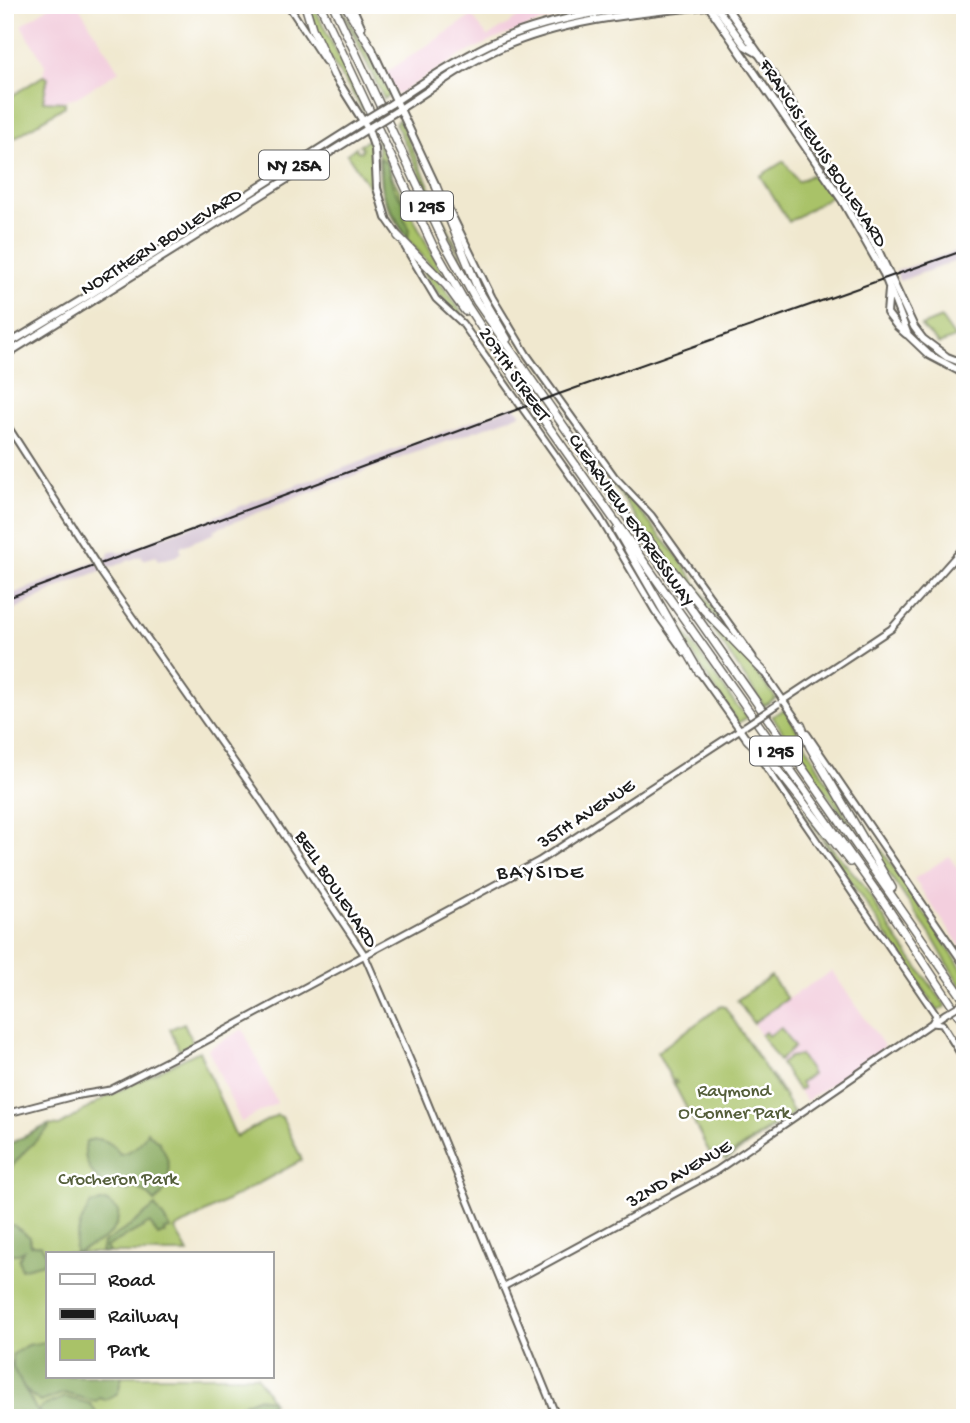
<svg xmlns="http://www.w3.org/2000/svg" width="970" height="1423" font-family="'Gochi Hand',sans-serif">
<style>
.built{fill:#f3cfde}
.industrial{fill:#cfbdce}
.green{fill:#a9c268;stroke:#626f42;stroke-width:2}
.forest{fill:#86a85c;stroke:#51623c;stroke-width:2}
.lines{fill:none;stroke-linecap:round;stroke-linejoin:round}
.secondary-casing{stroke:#66635b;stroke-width:9}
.primary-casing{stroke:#66635b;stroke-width:10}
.highway-casing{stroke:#66635b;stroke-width:10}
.secondary{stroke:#fff;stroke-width:5}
.primary{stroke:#fff;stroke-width:6}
.highway{stroke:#fff;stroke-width:7}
.rail{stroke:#1c1c1c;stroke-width:2}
.secondary-bridge-casing{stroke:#66635b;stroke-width:9;stroke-linecap:butt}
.primary-bridge-casing{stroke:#66635b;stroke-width:10;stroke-linecap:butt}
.secondary-bridge{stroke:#fff;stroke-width:5}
.primary-bridge{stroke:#fff;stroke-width:6}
.labels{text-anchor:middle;stroke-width:5;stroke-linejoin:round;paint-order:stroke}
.shield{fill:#fff;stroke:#606060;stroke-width:2}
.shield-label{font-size:18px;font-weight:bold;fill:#1c1c1c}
.street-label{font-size:19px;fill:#1c1c1c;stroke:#fff}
.park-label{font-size:19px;fill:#545e3a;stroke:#fff}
.neighbourhood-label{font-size:21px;letter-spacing:2px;fill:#1c1c1c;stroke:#fff}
</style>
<rect width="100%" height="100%" fill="#fff"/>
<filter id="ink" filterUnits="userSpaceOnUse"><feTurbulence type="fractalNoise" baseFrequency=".0143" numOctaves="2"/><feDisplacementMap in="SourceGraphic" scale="14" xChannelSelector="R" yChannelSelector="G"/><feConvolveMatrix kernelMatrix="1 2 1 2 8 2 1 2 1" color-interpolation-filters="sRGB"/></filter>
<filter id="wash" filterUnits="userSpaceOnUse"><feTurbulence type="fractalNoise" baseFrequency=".00686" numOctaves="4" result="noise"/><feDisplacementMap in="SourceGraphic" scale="28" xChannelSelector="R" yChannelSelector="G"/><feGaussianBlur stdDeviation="1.57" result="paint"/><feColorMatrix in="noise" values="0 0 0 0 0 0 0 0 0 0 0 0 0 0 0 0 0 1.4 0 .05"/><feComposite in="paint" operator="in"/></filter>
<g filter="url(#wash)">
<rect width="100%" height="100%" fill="#f0e8cf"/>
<!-- built -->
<g class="built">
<polygon points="52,5 78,5 119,71 77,97 55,103 42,101 48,77 43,76 45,65 21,25"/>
<polygon points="537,5 626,5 580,12 542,22 495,39 456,58 397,95 385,73 472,16 488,37"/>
<polygon points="949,856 965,880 965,953 914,879"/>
<polygon points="832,971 885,1047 806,1101 737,1000 771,976 787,999"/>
<polygon points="243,1029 277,1103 241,1122 208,1049"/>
</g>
<!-- industrial -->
<g class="industrial">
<polygon points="965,248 965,258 899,281 896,271"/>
<polygon points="514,406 521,414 365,471 213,530 215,533 180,547 181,552 176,556 158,561 156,556 143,560 141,556 130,560 68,583 5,614 5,597 108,557 109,552 115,550 120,553 140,546 153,540 153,538 158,538 197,524 253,501"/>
</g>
<!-- green -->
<g class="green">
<polygon points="307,5 313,5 362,103 364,112 325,50"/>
<polygon points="339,5 350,22 390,95 384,99"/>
<polygon points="43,76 48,77 43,101 65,102 65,106 8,142 5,138 5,100"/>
<polygon points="399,119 469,275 395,123"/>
<path d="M377,137l16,41 53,103c-23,-23 -55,-57 -64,-89 -4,-17 -3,-37 -5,-55z"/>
<polygon points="368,140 371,149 375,196 347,154 356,147 357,151 361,152 362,148 359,145"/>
<polygon points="784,161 798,182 811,175 813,177 817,174 831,196 789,222 760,176"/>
<path d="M419,260c21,21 39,43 52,70l-34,-38 -20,-29z"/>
<polygon points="941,318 955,338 939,344 921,326"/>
<polygon points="591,453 679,558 731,635 676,574"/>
<polygon points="663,602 737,706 748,717 738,723 702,669"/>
<polygon points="697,606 740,652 776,698 764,706"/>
<polygon points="785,709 862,843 772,716"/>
<polygon points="832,777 965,973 965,994 932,937 881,862"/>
<polygon points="787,787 825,840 862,883 897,939 946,1006 938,1011"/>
<polygon points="771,976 787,999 753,1023 737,1000"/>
<polygon points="721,1006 725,1007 782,1094 771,1074 786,1097 785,1098 794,1113 725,1161 786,1117 724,1159 715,1156 716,1159 714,1161 674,1084 677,1083 675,1080 673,1082 657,1052"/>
<polygon points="184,1023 193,1043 179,1050 170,1029"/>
<polygon points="781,1028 794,1047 779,1061 761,1035 765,1032 768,1036"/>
<polygon points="199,1051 236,1137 277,1115 282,1117 302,1160 175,1229 188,1253 47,1253 47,1376 257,1376 273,1403 245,1418 5,1418 5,1146 48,1125 59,1126 106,1097"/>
<polygon points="800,1055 812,1074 800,1083 803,1088 798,1090 781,1064 790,1057"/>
</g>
<!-- forest -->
<g class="forest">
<polygon points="380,158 386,163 394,190 403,201 404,218 409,228 408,239 383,195"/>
<polygon points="48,1125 49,1128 25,1151 5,1175 5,1146"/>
<path d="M147,1131c3,5 8,7 12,11 14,20 14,44 -4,60 -6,-7 -13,-13 -23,-15l-4,4 -20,-2c-15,-13 -27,-27 -22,-47 13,-8 27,1 34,12 14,-3 22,-10 27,-23z"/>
<path d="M106,1201l12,9c3,26 -24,35 -43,43 -2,-13 8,-38 16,-49z"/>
<polygon points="155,1206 171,1229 164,1230 165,1233 158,1236 150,1223 106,1247 109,1253 101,1253 103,1243 129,1227"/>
<polygon points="5,1224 13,1225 30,1237 30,1245 41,1245 46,1254 44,1263 21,1269 19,1260 23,1251 18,1254 5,1254"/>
<path d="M47,1342v34h75l-4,17 -13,7 -5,-2 -4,4 -32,-9 -23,9c-14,-7 -31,-30 -29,-47l15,-10z"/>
<polygon points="5,1354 41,1418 5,1418"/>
<polygon points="65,1397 91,1404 99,1418 43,1418 39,1410 41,1407"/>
<polygon points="257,1398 271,1400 273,1403 251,1415 252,1418 226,1418 242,1404"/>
</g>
</g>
<g filter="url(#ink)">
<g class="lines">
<defs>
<g id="secondary">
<polyline points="288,5 325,61"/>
<polyline points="352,5 362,27"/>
<polyline points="449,209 492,297 527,355 614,476 651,515 753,657"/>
<polyline points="386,218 400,238"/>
<polyline points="405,247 436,299 462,323 600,518 655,611 685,653"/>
<polyline points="5,422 95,562"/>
<polyline points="100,571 258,796 364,954 411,1062 557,1418"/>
<polyline points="697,669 748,741"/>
<polyline points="763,671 801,726"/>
<polyline points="782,701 891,629 965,546"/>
<polyline points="807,734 965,966"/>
<polyline points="754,749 936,1015 932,1023 942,1024 965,1061"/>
<polyline points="5,1114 74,1096 110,1090 200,1044 539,861 742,728"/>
<polyline points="503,1287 716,1171 945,1014"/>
</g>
<g id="primary">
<polyline points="708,5 842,200 884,274 908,335 929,355 965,374"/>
<polyline points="715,5 745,46 759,54"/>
<polyline points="725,5 781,86 852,202 878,250 914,327 923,339 947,357 965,364"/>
<polyline points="372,49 436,186"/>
<polyline points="334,75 368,129 375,149 377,188 386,218"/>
<path d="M391,104c33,-22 66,-44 101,-61 47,-22 107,-32 157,-38"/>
<path d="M395,112c34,-21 68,-48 105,-64 68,-30 143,-35 216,-43"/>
<polyline points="889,290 887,313 897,326 906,334"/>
<polyline points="5,346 91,294 368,118"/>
<polyline points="5,355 372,126"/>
</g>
<g id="highway">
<polyline points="305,5 312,28 334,75"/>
<polyline points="320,5 433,246 466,304 515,379 885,904 965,1025"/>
<polyline points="333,5 445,244 477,302 965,1001"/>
<polyline points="345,5 372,49"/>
<polyline points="436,186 478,289 507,339"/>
<polyline points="398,236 446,285 465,311"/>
<polyline points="617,530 699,672"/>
<polyline points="647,538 704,610 764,672"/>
<polyline points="801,725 810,747 892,888"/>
<polyline points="747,739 776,768 850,862"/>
</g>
</defs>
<!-- secondary casing -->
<use href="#secondary" class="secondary-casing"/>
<!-- primary casing -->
<use href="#primary" class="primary-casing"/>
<!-- highway casing -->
<use href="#highway" class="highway-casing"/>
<!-- secondary -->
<use href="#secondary" class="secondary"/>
<!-- primary -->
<use href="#primary" class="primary"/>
<!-- highway -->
<use href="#highway" class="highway"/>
<!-- rail -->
<polyline class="rail" points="5,599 559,394 965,250"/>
<defs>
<g id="secondary-bridge">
<polyline points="95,562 100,571"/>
<polyline points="745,726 778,704"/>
<polyline points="945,1014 965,1002"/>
</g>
<g id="primary-bridge">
<polyline points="368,118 391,104"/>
<polyline points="372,126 395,112"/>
</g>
</defs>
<!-- secondary-bridge casing -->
<use href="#secondary-bridge" class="secondary-bridge-casing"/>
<!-- primary-bridge casing -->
<use href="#primary-bridge" class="primary-bridge-casing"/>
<!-- secondary-bridge -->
<use href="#secondary-bridge" class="secondary-bridge"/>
<!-- primary-bridge -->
<use href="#primary-bridge" class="primary-bridge"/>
</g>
</g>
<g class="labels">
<!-- shield labels -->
<g class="shield">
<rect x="259" y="150.5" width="70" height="29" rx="5"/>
<rect x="401" y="191.5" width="52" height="29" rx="5"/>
<rect x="750" y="736.5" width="52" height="29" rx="5"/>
</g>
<g class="shield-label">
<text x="294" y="171">NY 25A</text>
<text x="427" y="212">I 295</text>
<text x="776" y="757">I 295</text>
</g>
<!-- street labels -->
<g class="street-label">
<text transform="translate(825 152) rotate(57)" y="7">FRANCIS LEWIS BOULEVARD</text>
<text transform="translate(160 240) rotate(-32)" y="7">NORTHERN BOULEVARD</text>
<text transform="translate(516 373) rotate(55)" y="7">207TH STREET</text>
<text transform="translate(633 519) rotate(55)" y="7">CLEARVIEW EXPRESSWAY</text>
<text transform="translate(585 812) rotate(-33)" y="7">35TH AVENUE</text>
<text transform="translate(338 888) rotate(57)" y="7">BELL BOULEVARD</text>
<text transform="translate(678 1172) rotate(-30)" y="7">32ND AVENUE</text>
</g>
<!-- park labels -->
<g class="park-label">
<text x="734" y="1096">Raymond<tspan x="734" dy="22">O'Conner Park</tspan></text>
<text x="118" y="1184">Crocheron Park</text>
</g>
<!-- neighbourhood labels -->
<g class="neighbourhood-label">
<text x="541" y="878">BAYSIDE</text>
</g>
</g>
<!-- margin -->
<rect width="970" height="1423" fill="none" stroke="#fff" stroke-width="28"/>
<!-- legend -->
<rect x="46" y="1252" width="228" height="126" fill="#ffffff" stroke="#a4a4a4" stroke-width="2"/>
<rect x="60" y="1274" width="35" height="10" fill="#ffffff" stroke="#a4a4a4" stroke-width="2"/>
<text x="108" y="1286" font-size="21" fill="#1c1c1c">Road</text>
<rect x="60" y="1309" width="35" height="10" fill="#1c1c1c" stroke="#a4a4a4" stroke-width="2"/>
<text x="108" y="1322" font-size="21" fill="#1c1c1c">Railway</text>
<rect x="60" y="1339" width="35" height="21" fill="#a9c268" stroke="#a4a4a4" stroke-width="2"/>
<text x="108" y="1356" font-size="21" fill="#1c1c1c">Park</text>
</svg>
